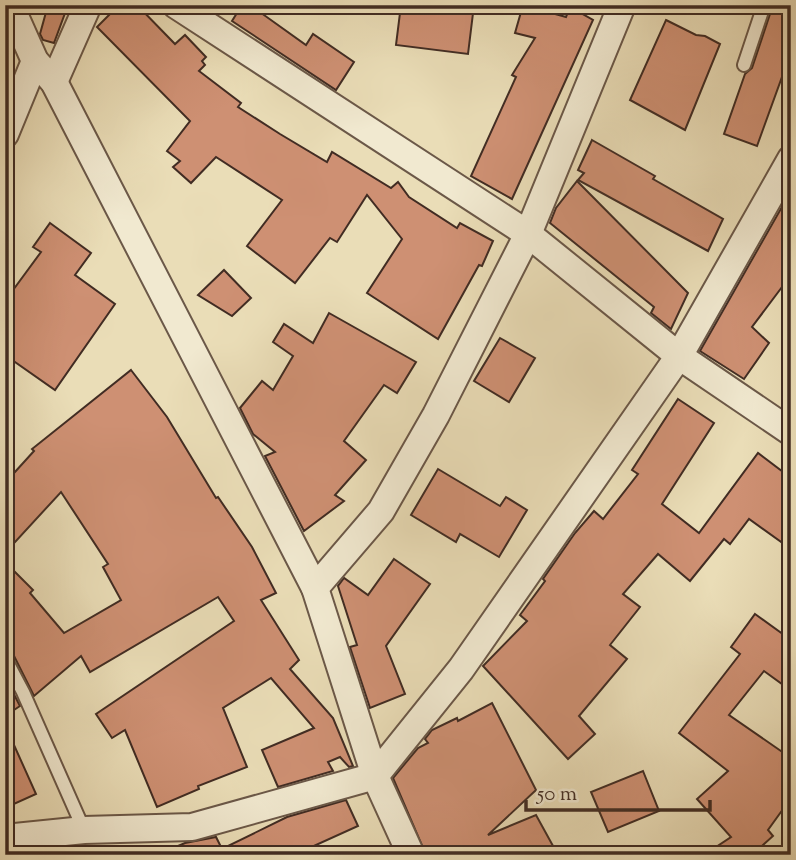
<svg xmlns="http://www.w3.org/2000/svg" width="796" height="860" font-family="'Sorts Mill Goudy',serif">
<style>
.building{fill:#ce9073;stroke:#412c23;stroke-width:2}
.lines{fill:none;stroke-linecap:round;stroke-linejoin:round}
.lane-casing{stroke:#6b5848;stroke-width:16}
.street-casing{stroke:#6b5848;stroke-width:30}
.lane{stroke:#f1e9d0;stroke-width:12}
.street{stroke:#f1e9d0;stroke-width:26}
</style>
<rect width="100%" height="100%" fill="#eaddb7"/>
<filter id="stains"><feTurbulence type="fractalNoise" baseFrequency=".00286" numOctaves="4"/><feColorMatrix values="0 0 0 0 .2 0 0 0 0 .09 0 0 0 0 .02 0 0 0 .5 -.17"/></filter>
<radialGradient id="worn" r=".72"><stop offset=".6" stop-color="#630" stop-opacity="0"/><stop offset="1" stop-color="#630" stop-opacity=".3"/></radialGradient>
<!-- building -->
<g class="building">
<polygon points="48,5 68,5 54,43 43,40 40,34"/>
<polygon points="119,5 137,5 175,44 185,35 206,57 202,61 205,65 199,71 241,103 238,107 280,134 327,162 332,152 391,188 398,182 409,197 457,228 460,223 493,241 482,266 479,265 438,339 367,293 402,239 367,195 337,242 330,238 295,283 247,246 282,200 216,157 191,183 173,167 180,161 167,151 190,121 97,27"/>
<polygon points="242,5 250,5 306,45 313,34 354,62 336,90 232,21"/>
<polygon points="401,5 474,5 468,54 396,45"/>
<polygon points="523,5 566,17 570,7 593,20 512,199 471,176 516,77 512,75 535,38 515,33"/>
<polygon points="773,5 791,5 791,52 757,146 724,134 745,74 752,68"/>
<polygon points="666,20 696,35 705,36 720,44 685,130 630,100"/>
<polygon points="592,140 655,176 653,179 723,219 708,251 578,180 584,173 578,170"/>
<polygon points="577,181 688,293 671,329 651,313 654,307 550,223 556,208"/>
<polygon points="791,191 791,275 752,327 769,343 744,379 700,351"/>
<polygon points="50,223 91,253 75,275 115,304 55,390 5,355 5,301 41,252 33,247"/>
<polygon points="224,270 251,298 232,316 198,295"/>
<polygon points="329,313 416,362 397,393 384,385 344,441 366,460 335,495 344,501 304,531 265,456 275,452 253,434 240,408 262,381 273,390 293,356 273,342 284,324 313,343"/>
<polygon points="500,338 535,358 509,402 474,381"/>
<polygon points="131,370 167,417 216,498 218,497 252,547 276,593 261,600 299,660 290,669 333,718 353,766 349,767 340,757 328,762 333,771 278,787 262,750 314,728 271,678 223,708 247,767 198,786 199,789 157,807 125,730 112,738 96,714 234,621 218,597 90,672 81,656 34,696 13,654 5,649 5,562 33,590 30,593 64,633 121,600 103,567 108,564 61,492 5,553 5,483 34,451 32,449"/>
<polygon points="678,399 714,423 662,504 699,533 758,453 791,478 791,549 749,519 730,544 724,539 690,581 658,554 623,594 640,607 610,645 627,659 579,716 595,734 568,759 483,666 527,621 520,615 545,581 543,579 575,533 594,511 603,519 638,474 632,470"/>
<polygon points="438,469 500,506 506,497 527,510 499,557 460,534 456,542 411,515"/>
<polygon points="394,559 430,584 386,646 405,694 370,708 350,647 357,645 338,586 344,578 368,595"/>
<polygon points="755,614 791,640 791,672 782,684 764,671 729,715 791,758 791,798 768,830 773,836 752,855 704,855 731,837 697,799 728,771 679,733 740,654 731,647"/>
<polygon points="5,677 20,706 5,716"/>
<polygon points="492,703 536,790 488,835 536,815 558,855 426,855 393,778 418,748 428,743 425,739 432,730 457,718 458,721"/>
<polygon points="5,725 36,794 5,808"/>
<polygon points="643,771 659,811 608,832 591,792"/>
<polygon points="346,800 358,826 294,855 157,855 185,843 216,837 222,849 287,817"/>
</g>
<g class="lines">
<defs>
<g id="lane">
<polyline points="744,65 764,5"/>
<polyline points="5,658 23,692 84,830"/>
</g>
<g id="street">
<polyline points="10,5 35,61 54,82 315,588"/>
<polyline points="176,5 528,234 679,356 791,432"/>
<polyline points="54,82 88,5"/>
<polyline points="5,134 35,61"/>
<polyline points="5,838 84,830 192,827 375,776 461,669 679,356 791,159"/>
<polyline points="411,855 375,776 315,588 381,511 436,415 528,234 622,5"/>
</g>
</defs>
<!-- lane casing -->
<use href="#lane" class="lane-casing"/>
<!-- street casing -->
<use href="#street" class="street-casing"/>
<!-- lane -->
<use href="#lane" class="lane"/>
<!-- street -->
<use href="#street" class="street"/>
</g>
<!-- margin -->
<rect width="796" height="860" fill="none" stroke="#eaddb7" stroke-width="28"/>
<rect x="7" y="7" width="782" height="846" fill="none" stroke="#412c23" stroke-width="3.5"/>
<rect x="14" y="14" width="768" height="832" fill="none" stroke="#412c23" stroke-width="2"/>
<!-- scale -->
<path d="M526 800v10h184v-10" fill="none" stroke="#412c23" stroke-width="3.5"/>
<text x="537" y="800" font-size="21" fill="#412c23" stroke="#f1e9d0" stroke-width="5" paint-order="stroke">50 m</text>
<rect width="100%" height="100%" filter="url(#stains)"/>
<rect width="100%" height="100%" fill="url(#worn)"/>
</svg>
